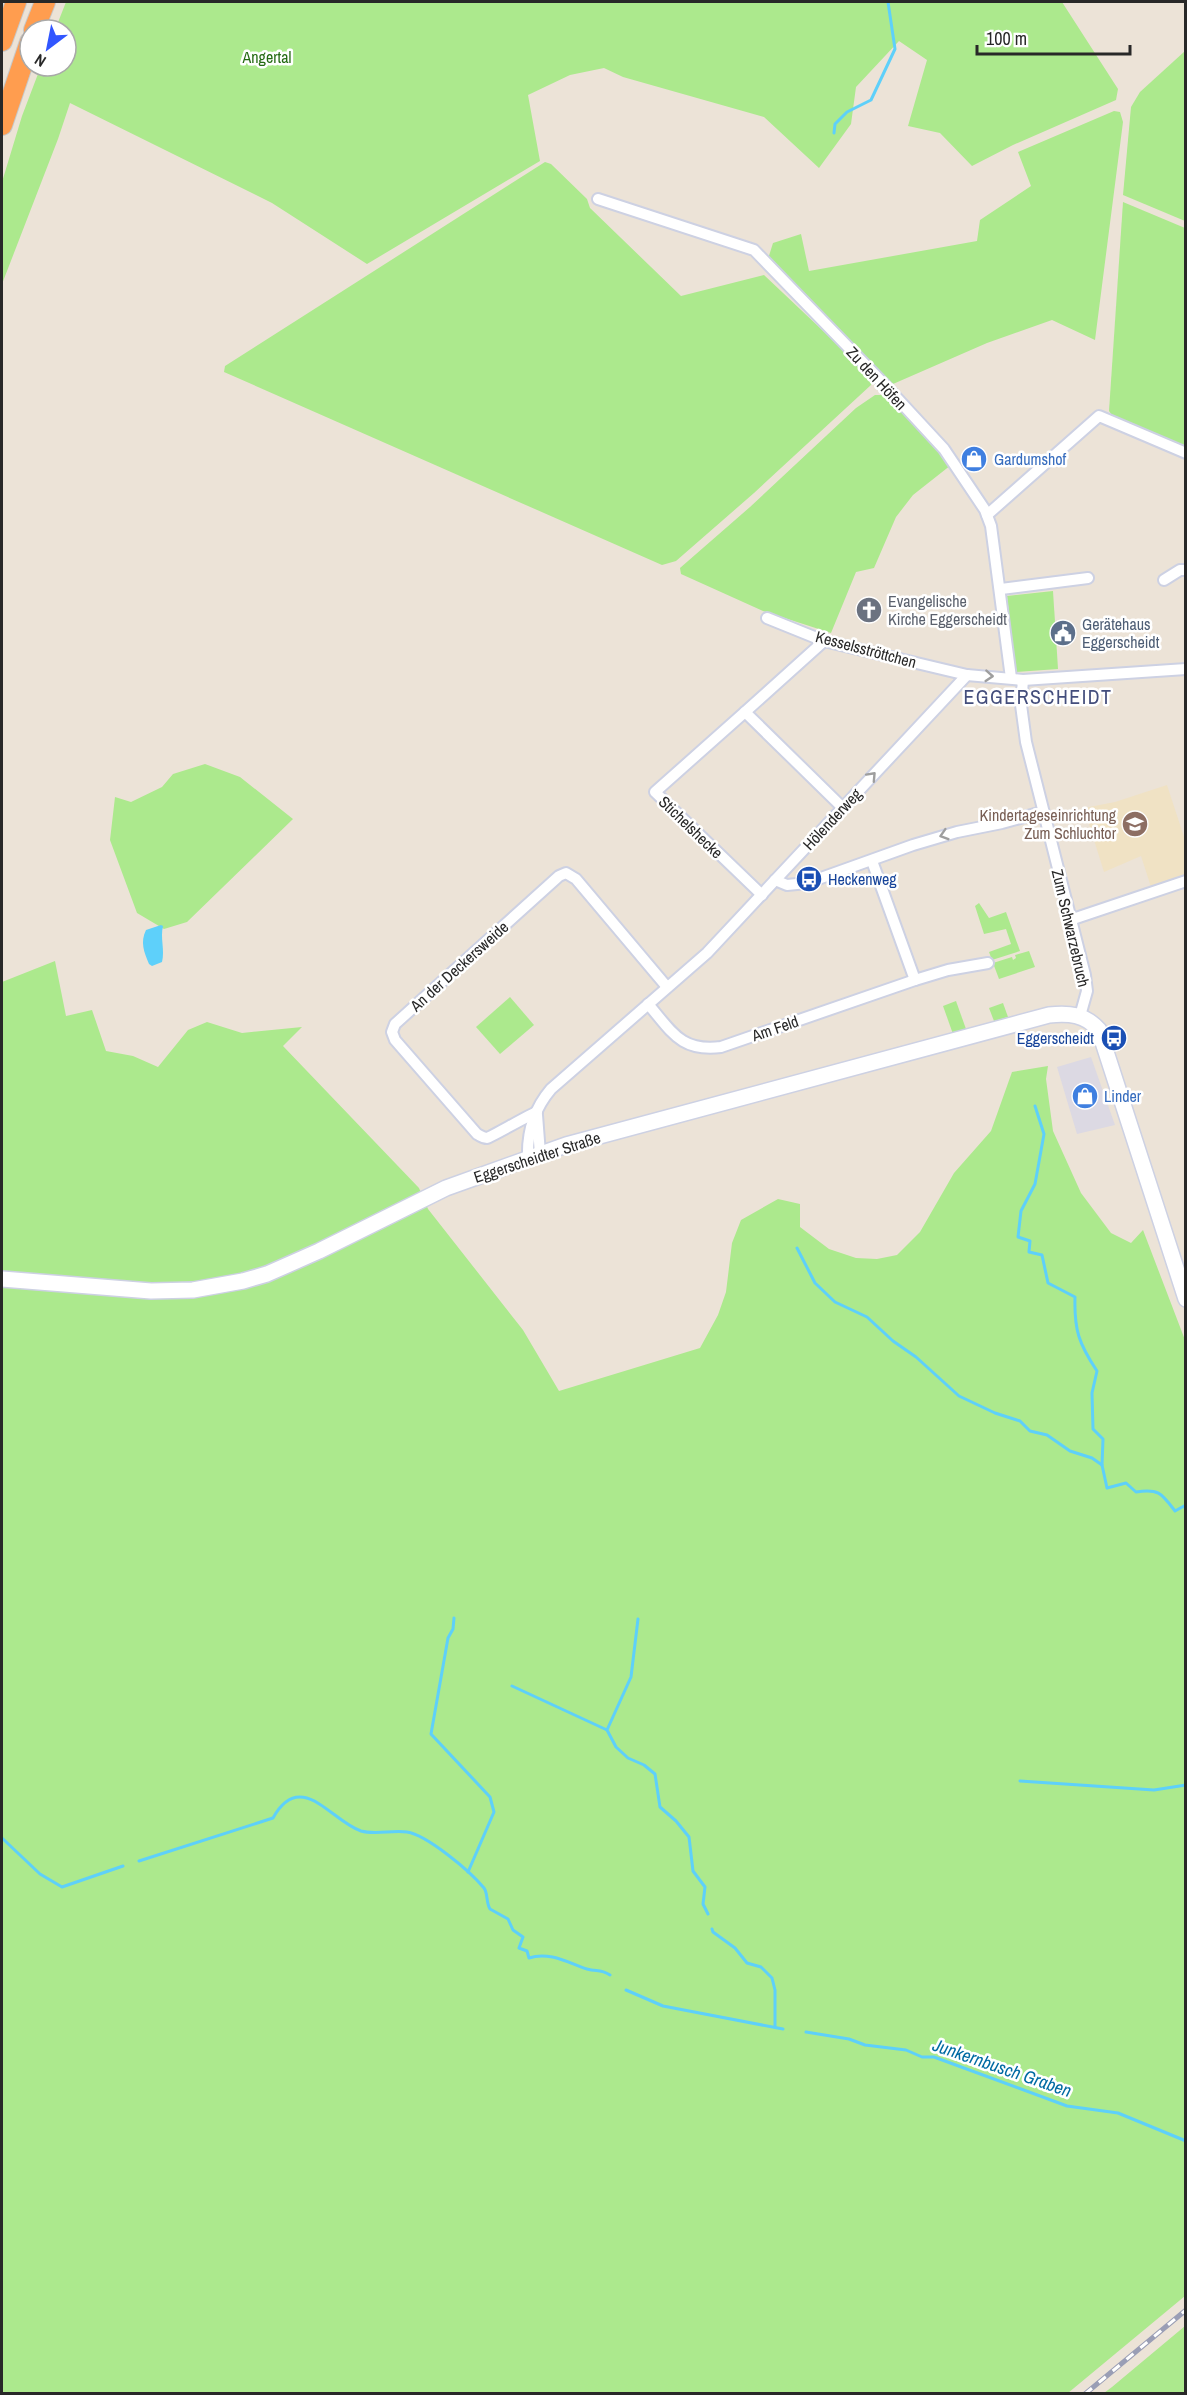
<svg xmlns="http://www.w3.org/2000/svg" width="1187" height="2395" font-family="'Archivo Narrow',sans-serif">
<style>
.industrial{fill:#dcd9e3}
.education{fill:#f0e2c4}
.green{fill:#ace98d}
.water{fill:#5ed0fa}
.lines{fill:none;stroke-linecap:round;stroke-linejoin:round}
.stream{stroke:#5ed0fa;stroke-width:3}
.street-casing{stroke:#cdd1e3;stroke-width:14}
.secondary-casing{stroke:#cdd1e3;stroke-width:18}
.highway-casing{stroke:#c7c7c7;stroke-width:22}
.street{stroke:#fff;stroke-width:10}
.secondary{stroke:#fff;stroke-width:15}
.highway{stroke:#ff9d4f;stroke-width:20}
.rail-casing{stroke:#9a9eb5;stroke-width:5}
.rail{stroke:#fff;stroke-width:3;stroke-dasharray:9;stroke-linecap:butt}
.oneway{stroke:#9e9e9e}
.labels{text-anchor:middle;stroke-width:5;stroke-linejoin:round;paint-order:stroke}
.park-label{font-size:16px;fill:#246a12;stroke:#fff}
.street-label{font-size:16px;fill:#282828;stroke:#fff}
.shop-label{font-size:16px;fill:#366cbe;stroke:#fff;text-anchor:start}
.worship-label{font-size:16px;fill:#5b616d;stroke:#fff;text-anchor:start}
.service-label{font-size:16px;fill:#4e5e75;stroke:#fff;text-anchor:start}
.education-label{font-size:16px;fill:#785e54;stroke:#fff;text-anchor:end}
.transit-label{font-size:16px;fill:#164399;stroke:#fff;text-anchor:start}
.water-label{font-size:18px;font-style:italic;fill:#006aa3;stroke:#fff}
.quarter-label{font-size:20px;letter-spacing:1.5px;fill:#444e7c;stroke:#fff}
</style>
<rect width="100%" height="100%" fill="#ece3d7"/>
<!-- industrial -->
<polygon class="industrial" points="1091,1057 1115,1125 1077,1134 1057,1067"/>
<!-- education -->
<polygon class="education" points="1167,785 1185,840 1185,875 1151,887 1141,856 1104,872 1084,808 1115,802"/>
<!-- green -->
<g class="green">
<polygon points="66,2 1062,2 1118,89 1116,100 1013,145 972,166 940,133 908,126 927,60 899,41 856,87 851,124 819,168 764,117 623,77 604,68 570,75 528,95 540,161 367,264 272,203 70,103 58,139 2,284 2,182 22,116 41,66 66,66 66,30 55,30"/>
<polygon points="1185,51 1185,221 1123,195 1131,107 1140,92"/>
<polygon points="1114,111 1120,112 1123,122 1095,340 1052,320 987,343 893,384 768,259 773,243 801,234 809,271 977,241 980,220 1031,186 1018,152"/>
<polygon points="545,162 551,164 587,199 590,208 681,296 764,275 873,378 871,385 754,493 676,561 662,565 224,372 225,366"/>
<polygon points="1123,202 1185,228 1185,449 1114,418 1109,411"/>
<polygon points="875,395 887,395 941,452 951,465 913,495 896,517 874,568 856,572 831,633 763,611 681,574 680,568 750,507 856,408"/>
<polygon points="1053,591 1058,669 1016,672 1007,596"/>
<polygon points="205,764 240,777 293,819 187,922 164,929 137,913 110,840 115,797 131,802 162,787 173,774"/>
<polygon points="979,903 989,918 1006,912 1020,951 992,960 989,952 1011,944 1006,929 984,934 975,906"/>
<polygon points="1029,951 1035,967 999,979 993,963 1012,957 1013,960 1016,958 1015,955"/>
<polygon points="55,961 66,1016 92,1010 106,1051 133,1056 158,1067 188,1030 207,1022 242,1033 302,1027 283,1046 419,1188 428,1209 523,1330 559,1391 700,1348 718,1315 726,1292 732,1243 741,1220 778,1199 800,1204 800,1227 829,1249 856,1258 877,1259 897,1255 920,1232 954,1173 991,1131 1012,1072 1048,1066 1046,1079 1053,1131 1081,1193 1111,1233 1131,1243 1143,1230 1185,1340 1185,2296 1068,2393 2,2394 2,982"/>
<polygon points="510,997 534,1025 500,1054 476,1027"/>
<polygon points="956,1001 966,1029 953,1034 943,1006"/>
<polygon points="1003,1003 1008,1017 994,1021 989,1008"/>
<polygon points="1185,2326 1185,2393 1104,2393 1112,2387"/>
</g>
<!-- water -->
<path class="water" d="M161,925l2,1c-3,12 2,24 -1,36l-10,4 -3,-2c-5,-12 -9,-22 -3,-34z"/>
<g class="lines">
<!-- stream -->
<g class="stream">
<polyline points="834,133 835,124 847,112 871,100 895,49 888,2"/>
<path d="M1035,1106l9,28 -9,50 -14,27 -3,26 12,4 -1,11 13,3 6,28 27,14c-1,33 4,47 22,74l-5,22 1,36 10,10 -1,26 5,23 19,-5 10,9c23,-4 26,2 39,19l9,-5 2,3"/>
<polyline points="797,1248 815,1283 835,1302 867,1317 893,1341 916,1357 959,1396 995,1413 1020,1421 1030,1431 1047,1435 1070,1451 1092,1458 1102,1465"/>
<polyline points="454,1618 453,1629 448,1638 431,1734 490,1797 494,1812 468,1872"/>
<polyline points="512,1686 607,1730 616,1747 628,1758 644,1765 655,1774 660,1807 676,1821 689,1837 693,1871 705,1887 703,1904 708,1914"/>
<polyline points="607,1730 631,1677 638,1619"/>
<polyline points="1020,1781 1154,1790 1186,1785"/>
<polyline points="2,1838 40,1874 62,1887 123,1866"/>
<path d="M139,1861l134,-43c28,-50 59,4 88,13 14,4 31,-1 46,1 20,3 63,39 77,56 4,5 2,15 6,21l18,10 5,11 10,7 -4,11 8,3 2,7c20,-7 40,5 58,11 10,3 13,-1 23,6"/>
<polyline points="712,1929 713,1932 735,1948 747,1963 761,1967 772,1978 775,1990 775,2027"/>
<polyline points="626,1990 663,2006 783,2029"/>
<polyline points="806,2032 849,2039 865,2045 906,2050 922,2057 934,2057 1067,2106 1118,2113 1186,2141"/>
</g>
<defs>
<g id="street">
<polyline points="598,199 754,250 883,383 944,449 985,510 991,526 1011,678"/>
<polyline points="987,515 1099,416 1186,453"/>
<polyline points="1164,580 1180,570 1186,570"/>
<polyline points="1001,589 1088,578"/>
<polyline points="767,618 824,641 967,675 1023,680 1186,669"/>
<polyline points="824,641 745,712 843,808"/>
<polyline points="1023,680 1021,705 1026,742 1085,975 1087,991 1080,1016"/>
<polyline points="745,712 655,792 762,895"/>
<polyline points="872,861 915,980"/>
<polyline points="775,880 787,885 807,883 913,845 957,832 1002,823 1042,812"/>
<polyline points="1070,920 1186,881"/>
<path d="M648,1004c24,28 33,48 73,43l194,-67 33,-10 40,-7"/>
<path d="M537,1112c-8,3 -46,25 -50,26 -4,0 -6,-2 -10,-4l-82,-94 -3,-8 3,-8 164,-148 7,-3 10,6 91,108"/>
<polyline points="537,1115 540,1154"/>
<path d="M528,1158c-1,-26 6,-49 23,-69l156,-136 260,-278"/>
</g>
<path id="secondary" d="M2,1279l149,12 42,-1 50,-9 24,-7 52,-23 127,-63 120,-43 483,-130c20,-2 36,-1 50,15l87,269"/>
<g id="highway">
<polyline points="34,30 45,2"/>
<polyline points="2,41 16,2"/>
<polyline points="2,125 30,42"/>
</g>
</defs>
<!-- street casing -->
<use href="#street" class="street-casing"/>
<!-- secondary casing -->
<use href="#secondary" class="secondary-casing"/>
<!-- highway casing -->
<use href="#highway" class="highway-casing"/>
<!-- street -->
<use href="#street" class="street"/>
<!-- secondary -->
<use href="#secondary" class="secondary"/>
<!-- highway -->
<use href="#highway" class="highway"/>
<defs>
<polyline id="rail" points="1085,2394 1186,2310"/>
</defs>
<!-- rail casing -->
<use href="#rail" class="rail-casing"/>
<!-- rail -->
<use href="#rail" class="rail"/>
</g>
<!-- one-way arrows -->
<defs><path id="oneway-chevron" d="M-2-3.5L2.5 0L-2 3.5" fill="none" stroke-width="1.6" stroke-linecap="round" stroke-linejoin="round" transform="scale(1.5)"/></defs>
<g class="oneway">
<use href="#oneway-chevron" transform="translate(989 676) rotate(4)"/>
<use href="#oneway-chevron" transform="translate(872 776) rotate(-47)"/>
<use href="#oneway-chevron" transform="translate(944 835) rotate(163)"/>
</g>
<!-- icons -->
<defs>
<symbol id="shop-disc" viewBox="-11 -11 22 22"><circle r="9.5" fill="#3f7fe0" stroke="#fff"/><path d="M-5-2.5h2.3a2.7 3.5 0 0 1 5.4 0H5L5.5 6h-11ZM-1.5-2.5h3a1.5 2.3 0 0 0-3 0Z" fill="#fff"/></symbol>
<symbol id="church-disc" viewBox="-11 -11 22 22"><circle r="9.5" fill="#6b7280" stroke="#fff"/><path d="M-1.2-6h2.4v3.5h3.3v2.4h-3.3V6h-2.4V-.1h-3.3v-2.4h3.3Z" fill="#fff"/></symbol>
<symbol id="civic-disc" viewBox="-11 -11 22 22"><circle r="9.5" fill="#5c6f8a" stroke="#fff"/><path d="M-.6-6.5H3V-4.5H.6V-3L4-1V1h2V6H-6V1h2V-1L-.6-3ZM-1.2 2.5V6h2.4V2.5Z" fill="#fff"/></symbol>
<symbol id="school-disc" viewBox="-11 -11 22 22"><circle r="9.5" fill="#8d6e63" stroke="#fff"/><path d="M0-5L7-2L0 1L-7-2ZM-4 1L0 2.5L4 1V4Q0 6-4 4Z" fill="#fff"/></symbol>
<symbol id="bus-disc" viewBox="-11 -11 22 22"><circle r="9.5" fill="#1a4fb4" stroke="#fff"/><path d="M-5-6H5V4H4V6H2V4H-2V6H-4V4H-5ZM-3.5-4V0h7V-4ZM-3.5 1.2v1.5H-2V1.2ZM2 1.2v1.5H3.5V1.2Z" fill="#fff"/></symbol>
</defs>
<g fill-rule="evenodd">
<use href="#shop-disc" x="959" y="444" width="30" height="30"/>
<use href="#church-disc" x="854" y="595" width="30" height="30"/>
<use href="#civic-disc" x="1048" y="618" width="30" height="30"/>
<use href="#school-disc" x="1120" y="809" width="30" height="30"/>
<use href="#bus-disc" x="794" y="864" width="30" height="30"/>
<use href="#bus-disc" x="1099" y="1023" width="30" height="30"/>
<use href="#shop-disc" x="1070" y="1081" width="30" height="30"/>
</g>
<g class="labels">
<!-- park labels -->
<g class="park-label">
<text x="267" y="63">Angertal</text>
</g>
<!-- street labels -->
<g class="street-label">
<text transform="translate(877 378) rotate(47)" y="6">Zu den Höfen</text>
<text transform="translate(866 649) rotate(15)" y="6">Kesselsströttchen</text>
<text transform="translate(832 819) rotate(-47)" y="6">Hölenderweg</text>
<text transform="translate(691 827) rotate(44)" y="6">Stichelshecke</text>
<text transform="translate(1071 928) rotate(77)" y="6">Zum Schwarzebruch</text>
<text transform="translate(459 966) rotate(-42)" y="6">An der Deckersweide</text>
<text transform="translate(775 1028) rotate(-19)" y="6">Am Feld</text>
<text transform="translate(537 1157) rotate(-18)" y="6">Eggerscheidter Straße</text>
</g>
<!-- shop labels -->
<g class="shop-label">
<text x="994" y="465">Gardumshof</text>
<text x="1104" y="1102">Linder</text>
</g>
<!-- worship labels -->
<g class="worship-label">
<text x="888" y="607">Evangelische<tspan x="888" dy="18">Kirche Eggerscheidt</tspan></text>
</g>
<!-- service labels -->
<g class="service-label">
<text x="1082" y="630">Gerätehaus<tspan x="1082" dy="18">Eggerscheidt</tspan></text>
</g>
<!-- education labels -->
<g class="education-label">
<text x="1116" y="821">Kindertageseinrichtung<tspan x="1116" dy="18">Zum Schluchtor</tspan></text>
</g>
<!-- transit labels -->
<g class="transit-label">
<text x="828" y="885">Heckenweg</text>
<text x="1094" y="1044" text-anchor="end">Eggerscheidt</text>
</g>
<!-- water labels -->
<g class="water-label">
<text transform="translate(1002 2068) rotate(19)" y="6">Junkernbusch Graben</text>
</g>
<!-- quarter labels -->
<g class="quarter-label">
<text x="1038" y="704">EGGERSCHEIDT</text>
</g>
</g>
<!-- border -->
<rect width="1187" height="2395" fill="none" stroke="#282828" stroke-width="6"/>
<!-- north arrow -->
<g transform="translate(48 48) rotate(212)"><circle r="28" fill="#ffffff" stroke="#a9a9a9" stroke-width="1.5"/>
<path d="M0-4.5L10 22L0 15L-10 22Z" fill="#3156ff"/>
<text y="-9" font-size="16" font-weight="bold" text-anchor="middle" fill="#282828">N</text>
</g>
<!-- scale -->
<path d="M977 45v9h153v-9" fill="none" stroke="#282828" stroke-width="3"/>
<text x="986" y="45" font-size="18" fill="#282828" stroke="#ffffff" stroke-width="4.5" paint-order="stroke">100 m</text>
</svg>
